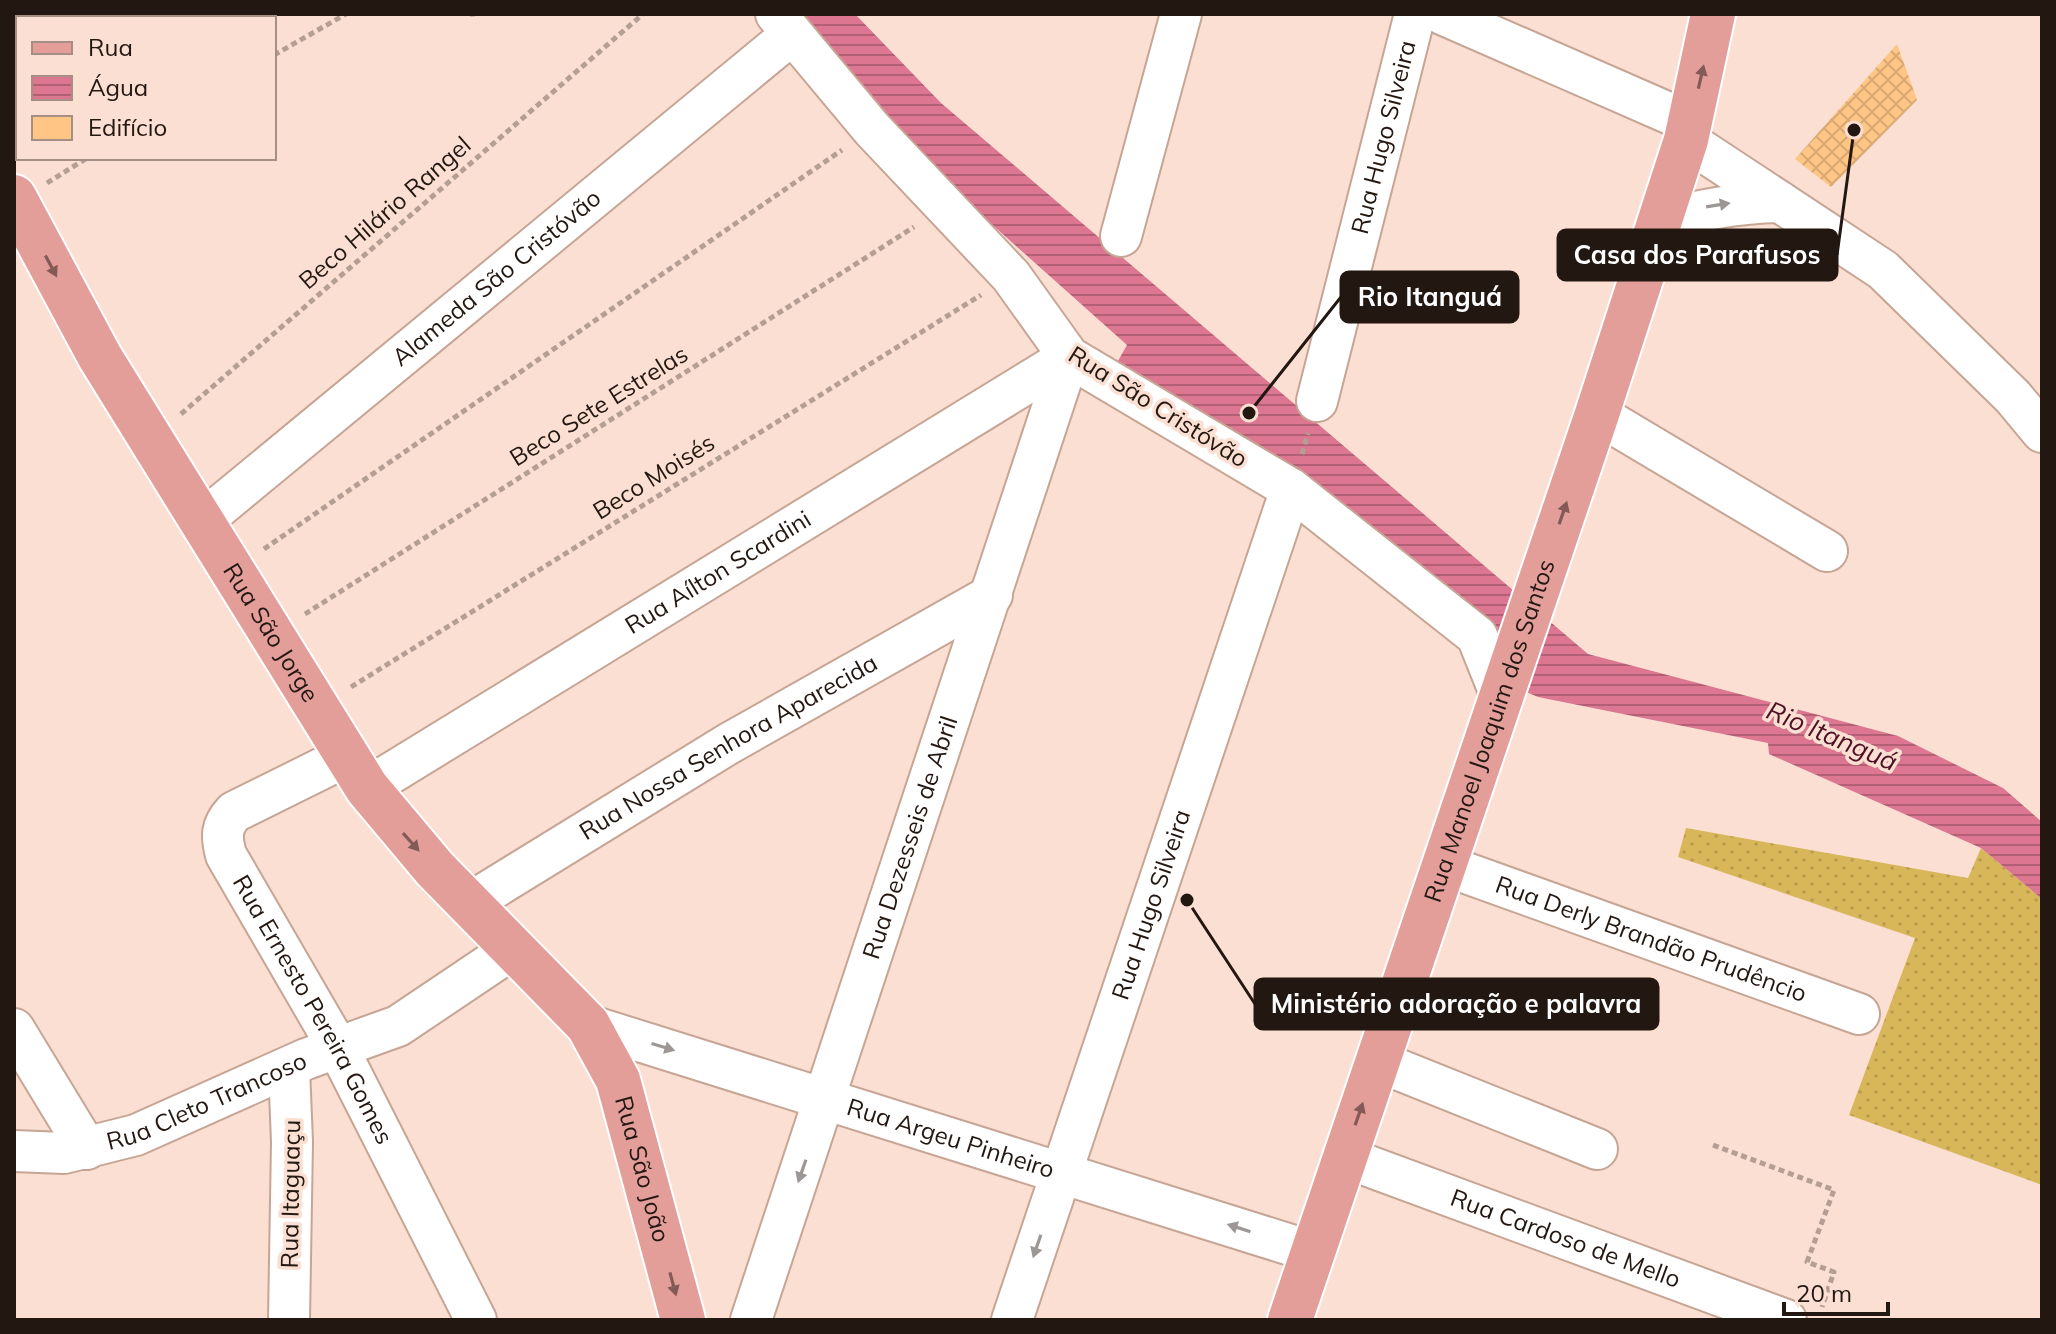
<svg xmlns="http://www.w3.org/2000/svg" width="2056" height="1334" font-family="Mulish,sans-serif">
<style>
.grass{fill:url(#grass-dots)}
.water{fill:url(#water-rules)}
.building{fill:url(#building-cross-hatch)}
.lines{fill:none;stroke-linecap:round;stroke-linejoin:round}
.minor-casing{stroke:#c6a595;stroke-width:44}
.major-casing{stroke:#fff;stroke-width:48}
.path{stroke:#b59e93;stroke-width:5;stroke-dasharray:6 4;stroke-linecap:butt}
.minor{stroke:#fff;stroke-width:40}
.major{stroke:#e39e99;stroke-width:44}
.oneway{fill:#835a55}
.oneway2{fill:#9c9794}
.labels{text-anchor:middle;stroke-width:7;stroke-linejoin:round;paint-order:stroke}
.street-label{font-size:24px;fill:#231711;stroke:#fbdfd2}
.water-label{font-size:26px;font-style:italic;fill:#4f0f25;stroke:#fbdfd2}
.leader{fill:none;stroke:#231711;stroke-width:3}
.callout-dot{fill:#231711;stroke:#fbdfd2;stroke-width:3}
.callout{fill:#231711;stroke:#231711;stroke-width:3}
.callout-label{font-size:26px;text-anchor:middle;font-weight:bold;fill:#fff}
</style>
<defs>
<pattern id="grass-dots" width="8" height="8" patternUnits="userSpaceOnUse" patternTransform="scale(2)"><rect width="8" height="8" fill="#d8b75a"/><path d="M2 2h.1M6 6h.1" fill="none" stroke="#b99d4d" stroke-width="1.8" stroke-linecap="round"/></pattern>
<pattern id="water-rules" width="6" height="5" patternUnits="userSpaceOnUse" patternTransform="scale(2)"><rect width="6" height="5" fill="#dc7691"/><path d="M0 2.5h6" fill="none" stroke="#b26075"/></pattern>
<pattern id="building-cross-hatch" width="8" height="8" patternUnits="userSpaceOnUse" patternTransform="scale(2)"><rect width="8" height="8" fill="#fec585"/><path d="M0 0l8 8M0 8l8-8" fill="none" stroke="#d9a872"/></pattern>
</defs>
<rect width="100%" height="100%" fill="#fbdfd2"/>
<!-- grass -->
<polygon class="grass" points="1686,828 1968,878 1981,848 2042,899 2042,1185 1849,1115 1915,938 1678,857"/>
<!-- water -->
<path class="water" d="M795,14h60l86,89 647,551 310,82 105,52 39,34v77l-61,-51 -212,-94 -1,-11 -230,-46 -23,-10c-65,-72 -127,-149 -204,-209l-197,-110 13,-23 -158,-141z"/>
<!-- building -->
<polygon class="building" points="1897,44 1917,100 1831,187 1795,159"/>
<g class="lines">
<defs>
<g id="minor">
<polyline points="776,14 872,129 1011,276 1069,357 1291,489 1477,636 1501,696"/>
<polyline points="1442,14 1689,122"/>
<polyline points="1686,140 1883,270 2013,397 2042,432"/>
<path d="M1658,222c42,-13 78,-19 122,-20"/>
<polyline points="1121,236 1181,14"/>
<path id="s1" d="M1317,401l98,-387"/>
<polyline points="1597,414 1827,551"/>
<path id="s2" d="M202,521l589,-486"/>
<path id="s3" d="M347,756l-113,56c-13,14 -13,24 -8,43l112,193 138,272"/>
<path id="s4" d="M367,788l702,-431"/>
<path id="s5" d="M1444,865l415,149"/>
<path id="s6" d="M468,904l260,-160 264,-149"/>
<path id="s7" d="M588,1025l725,227"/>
<polyline points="14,1029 87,1149"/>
<polyline points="1377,1061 1597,1149"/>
<polyline points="289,1068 292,1142 289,1320"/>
<path id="s8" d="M14,1151l50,2 72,-18 170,-76 92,-33 116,-78"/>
<path id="s9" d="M1344,1157l442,163"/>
<path id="s10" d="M751,1320l318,-963"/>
<path id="s11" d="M1012,1320l279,-831"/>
</g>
<g id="major">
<path id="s12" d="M14,197l86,160 267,431 68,81 153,156 30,55 65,240"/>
<path id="s13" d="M1290,1320l307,-906 89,-274 27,-126"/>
</g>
</defs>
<!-- minor casing -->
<use href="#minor" class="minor-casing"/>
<!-- major casing -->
<use href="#major" class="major-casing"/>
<!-- path -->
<g class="path">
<polyline points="470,14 475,14"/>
<polyline points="196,18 203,14"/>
<polyline points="274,55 346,14"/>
<polyline points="14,120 18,118"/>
<polyline points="47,183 87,158"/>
<polyline points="181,414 643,14"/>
<polyline points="1302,454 1308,433"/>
<polyline points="264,549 842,150"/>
<polyline points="305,614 914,227"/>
<polyline points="351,687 981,295"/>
<polyline points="1713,1145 1834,1190 1807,1262 1834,1272 1822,1307"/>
</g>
<!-- minor -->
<use href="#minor" class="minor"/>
<!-- major -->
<use href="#major" class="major"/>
</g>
<!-- one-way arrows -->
<defs><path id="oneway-solid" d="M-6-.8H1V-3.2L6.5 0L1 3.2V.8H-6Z" transform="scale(2)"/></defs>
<g class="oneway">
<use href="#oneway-solid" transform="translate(1701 77) rotate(-77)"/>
<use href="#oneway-solid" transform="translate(51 266) rotate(62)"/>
<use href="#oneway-solid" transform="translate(1563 513) rotate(-71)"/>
<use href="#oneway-solid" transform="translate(411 842) rotate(48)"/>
<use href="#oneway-solid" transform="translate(1359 1114) rotate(-71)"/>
<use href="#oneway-solid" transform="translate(673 1284) rotate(75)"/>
</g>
<g class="oneway2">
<use href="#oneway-solid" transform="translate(1718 205) rotate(-9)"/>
<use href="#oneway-solid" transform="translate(663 1047) rotate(17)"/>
<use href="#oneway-solid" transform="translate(802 1171) rotate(109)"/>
<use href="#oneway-solid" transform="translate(1239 1228) rotate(-162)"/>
<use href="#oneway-solid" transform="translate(1037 1246) rotate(109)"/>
</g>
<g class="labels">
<!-- street labels -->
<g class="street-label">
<text dy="8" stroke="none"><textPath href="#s1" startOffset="272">Rua Hugo Silveira</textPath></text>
<text transform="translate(385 213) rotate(-41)" y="8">Beco Hilário Rangel</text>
<text dy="8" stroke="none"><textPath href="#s2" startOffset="382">Alameda São Cristóvão</textPath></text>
<text transform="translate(599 406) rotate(-32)" y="8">Beco Sete Estrelas</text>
<text transform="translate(1158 407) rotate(32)" y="8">Rua São Cristóvão</text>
<text transform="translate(654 477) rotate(-32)" y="8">Beco Moisés</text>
<text dy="8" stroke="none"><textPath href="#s4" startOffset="412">Rua Aílton Scardini</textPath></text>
<text dy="8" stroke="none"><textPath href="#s12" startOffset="506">Rua São Jorge</textPath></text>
<text dy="8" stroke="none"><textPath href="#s13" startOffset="622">Rua Manoel Joaquim dos Santos</textPath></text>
<text dy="8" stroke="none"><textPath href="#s6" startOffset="304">Rua Nossa Senhora Aparecida</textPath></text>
<text dy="8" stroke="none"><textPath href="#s10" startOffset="508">Rua Dezesseis de Abril</textPath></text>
<text dy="8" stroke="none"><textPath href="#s11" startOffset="438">Rua Hugo Silveira</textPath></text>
<text dy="8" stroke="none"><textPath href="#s5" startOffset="220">Rua Derly Brandão Prudêncio</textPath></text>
<text dy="8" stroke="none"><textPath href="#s3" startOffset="350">Rua Ernesto Pereira Gomes</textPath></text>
<text dy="8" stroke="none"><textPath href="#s8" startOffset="202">Rua Cleto Trancoso</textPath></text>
<text dy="8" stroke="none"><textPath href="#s7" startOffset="380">Rua Argeu Pinheiro</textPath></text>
<text dy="8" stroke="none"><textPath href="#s12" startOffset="1168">Rua São João</textPath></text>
<text transform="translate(291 1194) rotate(-89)" y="8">Rua Itaguaçu</text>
<text dy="8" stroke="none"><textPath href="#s9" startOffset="236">Rua Cardoso de Mello</textPath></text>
</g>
<!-- water labels -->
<g class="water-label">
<text transform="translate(1832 736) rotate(23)" y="9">Rio Itanguá</text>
</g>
</g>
<!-- callouts -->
<path class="leader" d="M1854 130L1837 255M1249 413L1341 297M1187 900L1255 1004"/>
<g class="callout-dot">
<circle cx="1854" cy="130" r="8"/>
<circle cx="1249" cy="413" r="8"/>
<circle cx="1187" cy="900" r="8"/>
</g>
<g class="callout">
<rect x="1558" y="230" width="279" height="50" rx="8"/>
<rect x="1341" y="272" width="177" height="50" rx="8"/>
<rect x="1255" y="979" width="403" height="50" rx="8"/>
</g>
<g class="callout-label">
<text x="1697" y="264">Casa dos Parafusos</text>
<text x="1430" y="306">Rio Itanguá</text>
<text x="1456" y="1013">Ministério adoração e palavra</text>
</g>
<!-- border -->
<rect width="2056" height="1334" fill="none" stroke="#231711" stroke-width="32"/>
<!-- legend -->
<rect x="16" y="16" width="260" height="144" fill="#fbdfd2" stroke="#a58f85" stroke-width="2"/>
<rect x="32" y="42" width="40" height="12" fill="#e39e99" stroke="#a58f85" stroke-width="2"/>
<text x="88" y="56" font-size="24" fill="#231711">Rua</text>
<rect x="32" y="76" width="40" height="24" fill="url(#water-rules)" stroke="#a58f85" stroke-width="2"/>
<text x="88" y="96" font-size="24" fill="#231711">Água</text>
<rect x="32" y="116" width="40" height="24" fill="#fec585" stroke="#a58f85" stroke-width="2"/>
<text x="88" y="136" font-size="24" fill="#231711">Edifício</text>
<!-- scale -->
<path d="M1784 1302v12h104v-12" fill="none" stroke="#231711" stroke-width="4"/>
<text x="1796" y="1302" font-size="24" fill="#231711" stroke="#fbdfd2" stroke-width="6" paint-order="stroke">20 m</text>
</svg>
